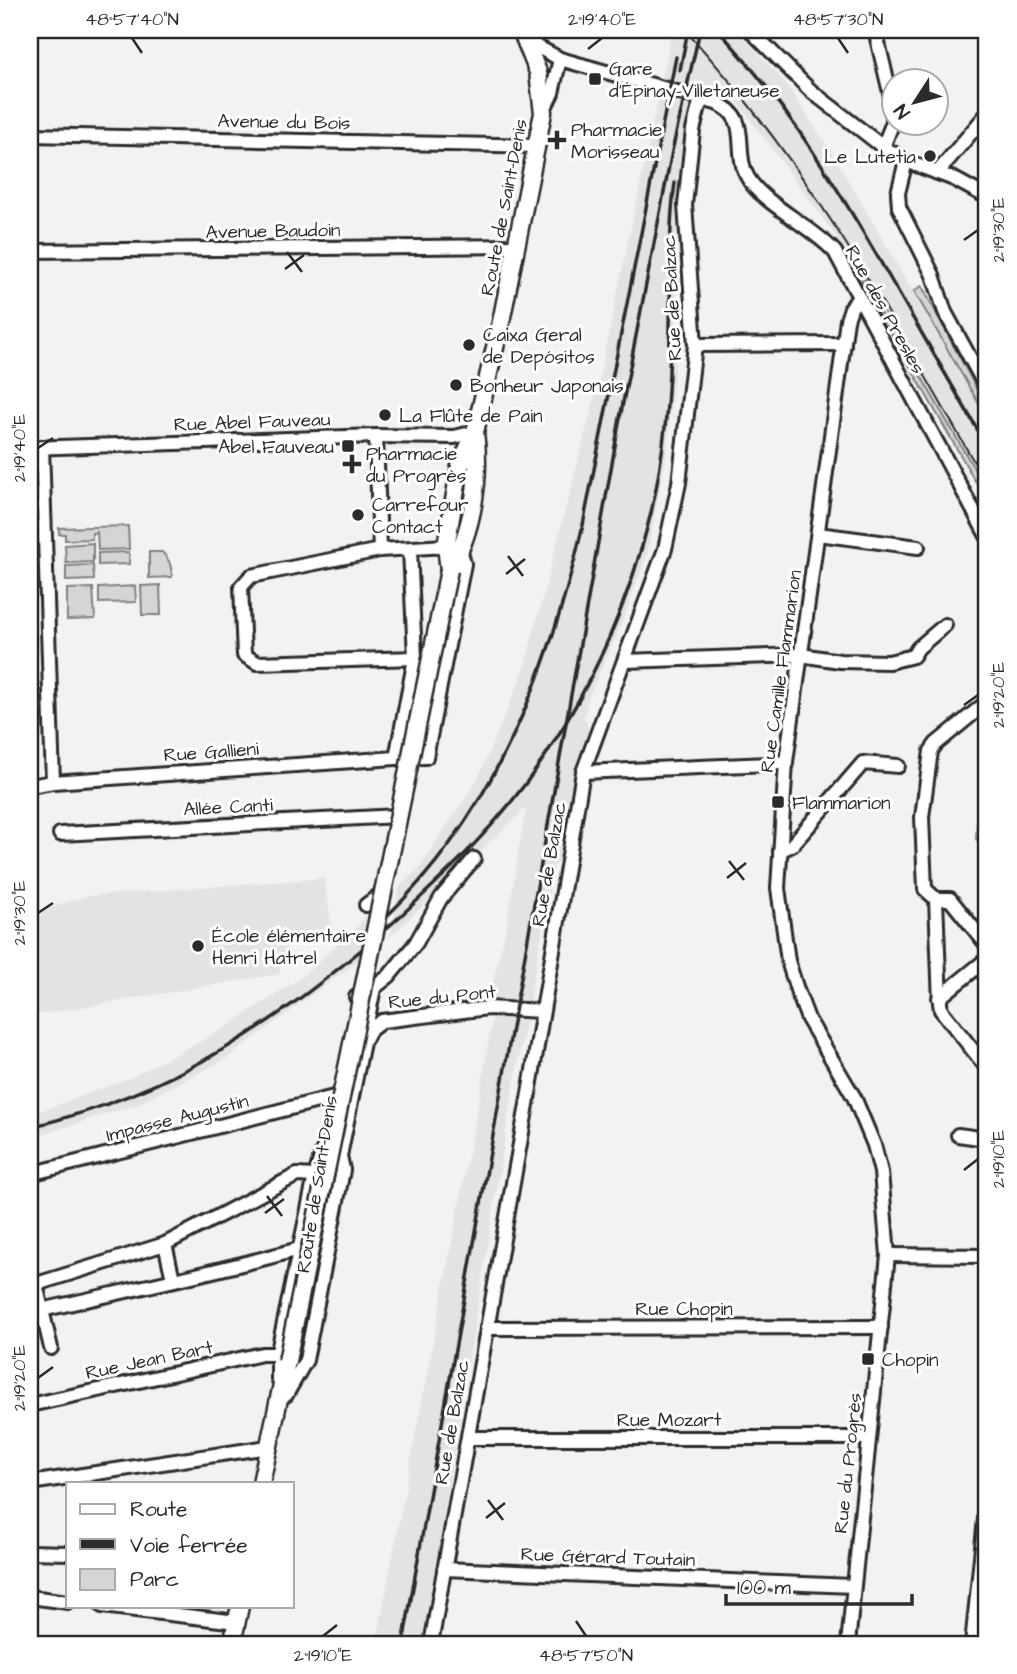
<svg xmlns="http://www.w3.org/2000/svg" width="1017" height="1674" font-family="'Architects Daughter',sans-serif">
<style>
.built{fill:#e3e3e3}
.green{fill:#d5d5d5;stroke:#808080;stroke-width:2}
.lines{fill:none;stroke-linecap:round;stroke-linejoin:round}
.minor-casing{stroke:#2b2b2b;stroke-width:18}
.major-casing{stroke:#2b2b2b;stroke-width:21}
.minor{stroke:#fff;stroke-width:12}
.major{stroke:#fff;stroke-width:16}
.tram{stroke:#2b2b2b;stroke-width:2}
.rail{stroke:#2b2b2b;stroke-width:3.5}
.major-bridge-casing{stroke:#2b2b2b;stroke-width:21;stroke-linecap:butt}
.major-bridge{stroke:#fff;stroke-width:16}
.ticks{fill:none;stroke:#2b2b2b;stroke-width:2.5}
.poi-dot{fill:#2b2b2b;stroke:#fff;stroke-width:2.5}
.labels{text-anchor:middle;stroke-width:6;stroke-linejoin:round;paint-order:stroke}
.poi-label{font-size:19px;fill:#2b2b2b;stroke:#fff;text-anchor:start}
.street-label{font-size:19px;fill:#2b2b2b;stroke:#fff}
.neatline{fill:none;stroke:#2b2b2b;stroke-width:2.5}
.ticks-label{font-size:18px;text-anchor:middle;fill:#2b2b2b}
</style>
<rect width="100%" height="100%" fill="#f2f2f2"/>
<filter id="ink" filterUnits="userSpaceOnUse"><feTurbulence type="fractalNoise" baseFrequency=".0143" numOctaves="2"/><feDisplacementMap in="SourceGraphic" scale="14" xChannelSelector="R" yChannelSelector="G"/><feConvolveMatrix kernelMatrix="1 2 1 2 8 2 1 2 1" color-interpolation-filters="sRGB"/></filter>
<g filter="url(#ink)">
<!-- built -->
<g class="built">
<polygon points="651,30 736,30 784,81 831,151 987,418 987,502 832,231 735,99 725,89 719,93 703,90 680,194 675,361 667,452 647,555 622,623 588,699 584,718 589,730 570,807 562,858 554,866 509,1113 423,1644 376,1644 479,1099 495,1001 489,999 506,928 526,808 390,937 399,887 419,868 477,780 523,673 599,380 672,32 663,36 655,35"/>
<polygon points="324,878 332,927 289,938 279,974 30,1016 31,913 87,896"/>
<polygon points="367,917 359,960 226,1059 136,1105 30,1138 30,1115 128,1079 222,1030 303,976"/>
</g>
<!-- green -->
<g class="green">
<polygon points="865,279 987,491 987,502 861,280"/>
<polygon points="922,286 987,409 987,418 914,291"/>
<polygon points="128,526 129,549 98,550 97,532 92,533 92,539 65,540 65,534 59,534 59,528"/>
<polygon points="93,543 93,562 66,563 65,545"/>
<polygon points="129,552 129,564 98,565 98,553"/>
<path d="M149,552h13c7,6 10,16 10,25l-23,1z"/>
<polygon points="93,565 94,580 66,581 66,566"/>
<polygon points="160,585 161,615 142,615 141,586"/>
<polygon points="135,586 136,602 99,603 99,588"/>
<polygon points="93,588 95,619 67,620 67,589"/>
<polygon points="987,786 987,853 976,839 979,792"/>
</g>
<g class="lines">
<defs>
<g id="minor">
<polyline points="750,30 811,91 883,147 906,161 954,179 987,197"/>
<polyline points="875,30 893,105 893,122 883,147"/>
<path d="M525,40l35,19 156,44c37,14 16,48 32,75 14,25 65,49 87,74l152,284"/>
<polyline points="543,112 552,93 560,59"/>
<polyline points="30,135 537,146"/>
<polyline points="906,161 898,193 899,207 933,275 945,312 987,389"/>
<polyline points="937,173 987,114"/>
<polyline points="30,251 516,246"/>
<polyline points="695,345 844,344"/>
<polyline points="376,436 380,550"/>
<polyline points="42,447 53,782"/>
<polyline points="30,448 376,436 454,437 475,432"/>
<polyline points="818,534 918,547"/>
<polyline points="410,549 415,658 396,758 426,757 464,564 461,552"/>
<polyline points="415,658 257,663 244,655 241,587 251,576 380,550 446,546"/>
<polyline points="625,661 801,655 840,661 889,662 913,656 918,648 945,625"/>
<polyline points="987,702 936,744 931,751 922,817 925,889 936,899 940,1003 941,1010 987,1068"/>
<polyline points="583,772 769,764 786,762"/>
<polyline points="30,786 53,782 396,758"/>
<polyline points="60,834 398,816"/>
<polyline points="780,851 792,845 863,763 898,766"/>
<polyline points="936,899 950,899 987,945"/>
<polyline points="366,905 381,894 382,889"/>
<polyline points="374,988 389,976 416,943 441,898 474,859"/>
<polyline points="939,998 987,959"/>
<polyline points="366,1038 370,1030 382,1021 488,1008 542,1011"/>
<polyline points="958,1135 987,1139"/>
<polyline points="30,1174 334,1097"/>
<polyline points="165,1244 173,1279"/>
<polyline points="888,1255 987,1256"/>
<polyline points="36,1284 51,1348"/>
<polyline points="30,1286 165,1244 297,1175 315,1176"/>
<path d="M42,1310c86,-20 172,-37 257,-61"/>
<polyline points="487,1328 881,1327"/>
<polyline points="278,1379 278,1351 315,1176 324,1147"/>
<polyline points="286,1395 306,1360 343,1170 340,1156 374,988 356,997"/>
<polyline points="30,1405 262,1354 277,1354"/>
<polyline points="468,1438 869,1438"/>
<polyline points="30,1483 268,1447"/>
<polyline points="30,1552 68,1553"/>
<polyline points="444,1569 853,1586"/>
<polyline points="30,1597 68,1602"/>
<polyline points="102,1606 237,1622"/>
<polyline points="431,1644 531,1082 583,772 665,549 679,483 695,345 685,205 693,130 699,106 704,99"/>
<polyline points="848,1644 888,1255 881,1172 874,1145 854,1097 808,1019 797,990 788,961 778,888 786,762 847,320 851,308 859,297"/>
<polyline points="972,1644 987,1499"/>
</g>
<g id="major">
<polyline points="449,570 446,546 460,466 475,432 501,322 543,113 538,72 521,30"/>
<path d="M449,570c24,-36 32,-95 26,-138"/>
<polyline points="261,1483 287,1361"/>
<polyline points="232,1644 240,1606"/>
</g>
</defs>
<!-- minor casing -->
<use href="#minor" class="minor-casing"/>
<!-- major casing -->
<use href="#major" class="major-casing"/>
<!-- minor -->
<use href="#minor" class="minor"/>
<!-- major -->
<use href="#major" class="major"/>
<!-- tram -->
<path class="tram" d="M685,30c125,135 212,296 302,455"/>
<!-- rail -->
<g class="rail">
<path d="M718,30c70,75 122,161 173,250 32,55 64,111 96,166"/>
<polyline points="680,70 688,30"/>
<path d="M387,916c108,-104 163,-247 196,-391l93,-468"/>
<path d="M30,1127c148,-35 254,-108 366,-207 55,-50 110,-104 151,-167 48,-73 83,-155 104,-240 14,-61 19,-124 19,-186 1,-48 -2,-97 5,-144"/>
<polyline points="403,1644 620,418 672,151 700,30"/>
</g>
<defs>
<polyline id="major-bridge" points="287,1361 449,570"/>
</defs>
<!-- major-bridge casing -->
<use href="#major-bridge" class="major-bridge-casing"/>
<!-- major-bridge -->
<use href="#major-bridge" class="major-bridge"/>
</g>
</g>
<!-- ticks -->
<path class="ticks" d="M132,38l10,15M838,38l10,15M588,49l14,-11M964,240l14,-10M287,252l15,20M285,269l19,-14M38,448l15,-10M508,556l15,20M506,574l19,-15M964,705l14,-10M729,861l15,19M727,878l19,-15M38,913l15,-10M964,1170l14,-11M267,1196l15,20M265,1213l19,-14M38,1378l15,-11M488,1500l15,20M486,1518l19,-15M576,1621l10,15M323,1636l14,-11"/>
<!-- markers -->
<g class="poi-dot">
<rect x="588" y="72" width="14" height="14" rx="3.5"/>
<path d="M553.5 129.5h7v7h7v7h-7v7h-7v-7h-7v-7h7z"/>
<circle cx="930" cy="156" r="7"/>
<circle cx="469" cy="345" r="7"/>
<circle cx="456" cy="385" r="7"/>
<circle cx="385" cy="415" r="7"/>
<rect x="341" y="439" width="14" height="14" rx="3.5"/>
<path d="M348.5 453.5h7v7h7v7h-7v7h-7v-7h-7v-7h7z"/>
<circle cx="358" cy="515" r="7"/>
<rect x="771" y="795" width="14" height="14" rx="3.5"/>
<circle cx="198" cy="946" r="7"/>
<rect x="861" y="1352" width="14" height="14" rx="3.5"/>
</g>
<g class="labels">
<!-- poi labels -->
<g class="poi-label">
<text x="609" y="75">Gare<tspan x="609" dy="22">d'Épinay-Villetaneuse</tspan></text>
<text x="571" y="136">Pharmacie<tspan x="571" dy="22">Morisseau</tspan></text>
<text x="916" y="163" text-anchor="end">Le Lutetia</text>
<text x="483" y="341">Caixa Geral<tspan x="483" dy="22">de Depósitos</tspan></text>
<text x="470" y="392">Bonheur Japonais</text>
<text x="399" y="422">La Flûte de Pain</text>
<text x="334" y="453" text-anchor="end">Abel Fauveau</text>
<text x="366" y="460">Pharmacie<tspan x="366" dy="22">du Progrès</tspan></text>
<text x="372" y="511">Carrefour<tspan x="372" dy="22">Contact</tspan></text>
<text x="792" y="809">Flammarion</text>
<text x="212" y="942">École élémentaire<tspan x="212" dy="22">Henri Hatrel</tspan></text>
<text x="882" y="1366">Chopin</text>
</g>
<!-- street labels -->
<g class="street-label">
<text transform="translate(284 121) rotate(1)" y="7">Avenue du Bois</text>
<text transform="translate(503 207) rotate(-79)" y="7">Route de Saint-Denis</text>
<text transform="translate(273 230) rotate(-1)" y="7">Avenue Baudoin</text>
<text transform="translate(671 298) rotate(-93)" y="7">Rue de Balzac</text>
<text transform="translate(886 309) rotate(61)" y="7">Rue des Presles</text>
<text transform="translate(252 421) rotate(-2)" y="7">Rue Abel Fauveau</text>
<text transform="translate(780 671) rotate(-82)" y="7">Rue Camille Flammarion</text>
<text transform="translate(211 751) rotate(-4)" y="7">Rue Gallieni</text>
<text transform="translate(228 806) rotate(-3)" y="7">Allée Canti</text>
<text transform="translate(548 864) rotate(-80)" y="7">Rue de Balzac</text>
<text transform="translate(442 996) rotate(-6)" y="7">Rue du Pont</text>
<text transform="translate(177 1117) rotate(-14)" y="7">Impasse Augustin</text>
<text transform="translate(316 1184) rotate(-81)" y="7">Route de Saint-Denis</text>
<text x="684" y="1315">Rue Chopin</text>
<text transform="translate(149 1359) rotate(-12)" y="7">Rue Jean Bart</text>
<text x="669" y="1426">Rue Mozart</text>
<text transform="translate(451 1422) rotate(-80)" y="7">Rue de Balzac</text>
<text transform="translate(847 1463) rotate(-84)" y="7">Rue du Progrès</text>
<text transform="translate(608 1556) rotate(2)" y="7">Rue Gérard Toutain</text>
</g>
</g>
<!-- margin -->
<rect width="1017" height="1674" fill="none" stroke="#fff" stroke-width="77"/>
<!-- legend -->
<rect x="66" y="1482" width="228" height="126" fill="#ffffff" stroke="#aaaaaa" stroke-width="2"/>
<rect x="80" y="1504" width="35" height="10" fill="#ffffff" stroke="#aaaaaa" stroke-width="2"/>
<text x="130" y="1516" font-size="21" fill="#2b2b2b">Route</text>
<rect x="80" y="1539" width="35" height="10" fill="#2b2b2b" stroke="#aaaaaa" stroke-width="2"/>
<text x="130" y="1552" font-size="21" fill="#2b2b2b">Voie ferrée</text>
<rect x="80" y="1569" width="35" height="21" fill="#d5d5d5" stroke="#aaaaaa" stroke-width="2"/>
<text x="130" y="1586" font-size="21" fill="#2b2b2b">Parc</text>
<!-- north arrow -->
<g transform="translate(915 102) rotate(234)"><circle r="33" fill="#ffffff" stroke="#aaaaaa" stroke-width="2"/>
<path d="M0-5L12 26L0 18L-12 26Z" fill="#2b2b2b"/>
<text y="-10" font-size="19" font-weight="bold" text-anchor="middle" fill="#2b2b2b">N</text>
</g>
<!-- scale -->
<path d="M726 1594v10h186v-10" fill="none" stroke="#2b2b2b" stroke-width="3.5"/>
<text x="737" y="1594" font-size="21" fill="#2b2b2b" stroke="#ffffff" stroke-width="5" paint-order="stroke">100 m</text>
<rect x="38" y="38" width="940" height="1598" class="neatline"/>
<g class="ticks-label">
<text x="132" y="25">48°57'40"N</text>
<text x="602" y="25">2°19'40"E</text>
<text x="838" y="25">48°57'30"N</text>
<text transform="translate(998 230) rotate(-90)" y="6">2°19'30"E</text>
<text transform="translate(19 448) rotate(-90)" y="6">2°19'40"E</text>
<text transform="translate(998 695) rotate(-90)" y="6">2°19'20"E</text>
<text transform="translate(19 913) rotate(-90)" y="6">2°19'30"E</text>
<text transform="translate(998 1159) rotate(-90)" y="6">2°19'10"E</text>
<text transform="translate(19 1378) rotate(-90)" y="6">2°19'20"E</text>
<text x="323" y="1661">2°19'10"E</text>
<text x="586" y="1661">48°57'50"N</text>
</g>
</svg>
